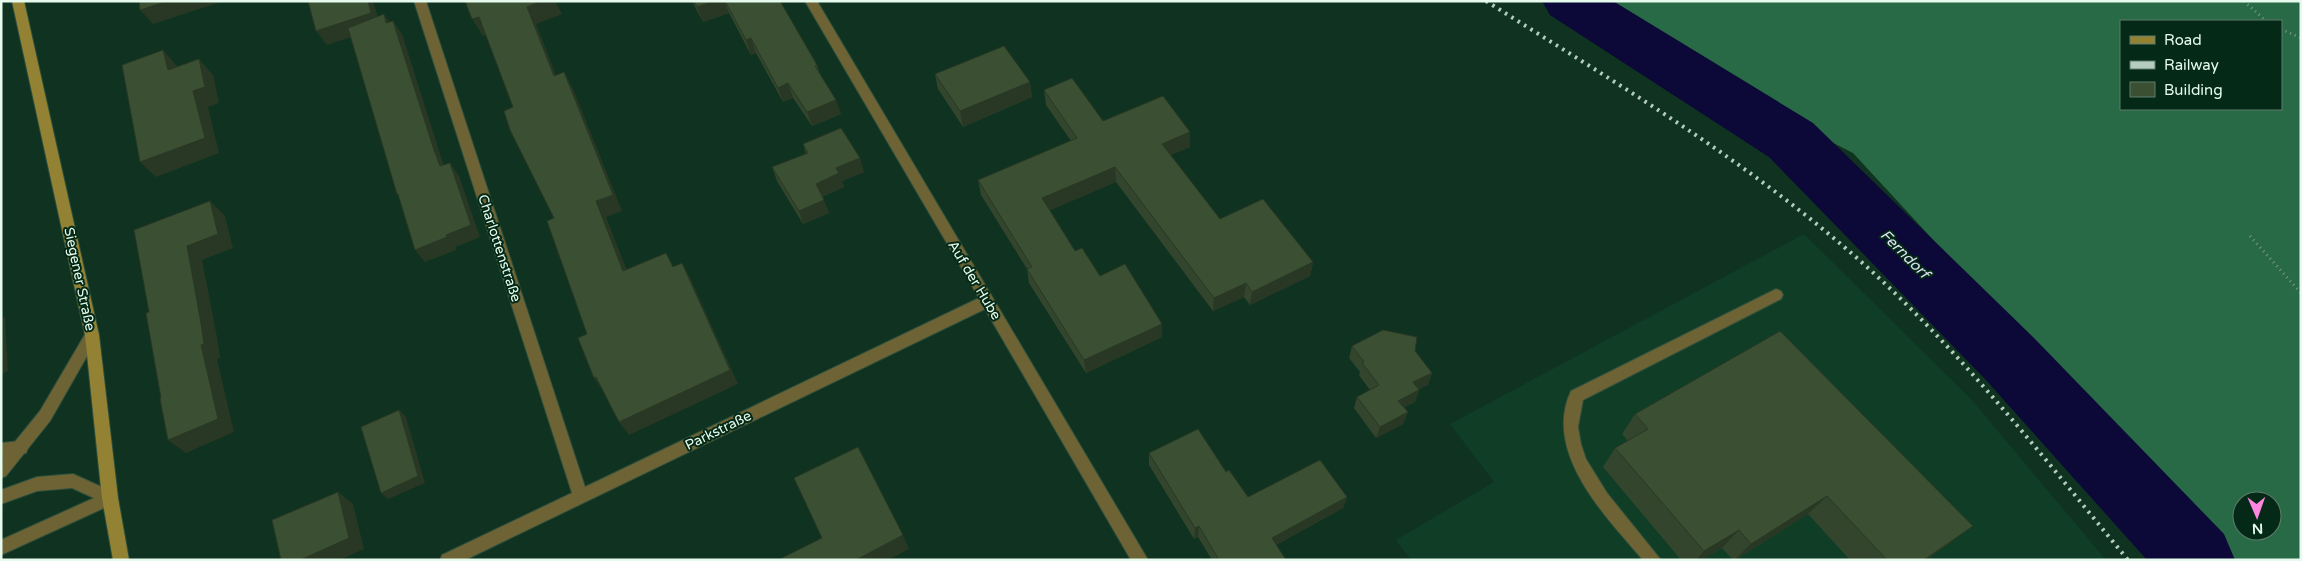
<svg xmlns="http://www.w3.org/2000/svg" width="2302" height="561" font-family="'Varela Round',sans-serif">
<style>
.built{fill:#0f3d26}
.forest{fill:#286946;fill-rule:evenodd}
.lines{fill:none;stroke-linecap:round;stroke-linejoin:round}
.river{fill:#0c0837;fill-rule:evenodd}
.service-casing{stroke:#2d4f3d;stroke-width:2}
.minor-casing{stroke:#2d4f3d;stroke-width:2}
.tertiary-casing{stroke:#2d4f3d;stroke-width:2}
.secondary-casing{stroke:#2d4f3d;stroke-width:2}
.path{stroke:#7b9787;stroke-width:3;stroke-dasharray:1 4;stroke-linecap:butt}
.service{fill:#6d6335;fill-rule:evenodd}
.minor{fill:#6d6335;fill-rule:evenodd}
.tertiary{fill:#6d6335;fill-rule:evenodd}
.secondary{fill:#938234;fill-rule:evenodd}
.rail{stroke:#b4cdbd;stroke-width:4;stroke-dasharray:2.5 5;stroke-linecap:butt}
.wall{fill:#33452c}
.shaded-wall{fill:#293824}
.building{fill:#3b5033;stroke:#293824}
.labels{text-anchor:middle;stroke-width:4;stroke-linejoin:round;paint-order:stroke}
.street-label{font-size:14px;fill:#e6fbed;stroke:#042916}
.water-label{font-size:15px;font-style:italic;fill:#dfe3f4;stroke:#042916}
</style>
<rect width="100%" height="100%" fill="#0f3320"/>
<!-- built -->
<polygon class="built" points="1804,234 1971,399 2106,560 1411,560 1396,540 1494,482 1450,424"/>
<!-- forest -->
<path class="forest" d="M1553,1h748v559h-72l-376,-407zM2121,21h160v88h-160zM2242,501h30v30h-30z"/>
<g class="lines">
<!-- river -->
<polygon class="river" points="1542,1 1613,1 1813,123 2034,338 2224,534 2235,560 2147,560 1986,380 1769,157 1550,15"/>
<defs>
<path id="service" d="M1776,289l5,2 2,4 -2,4 -198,101 -5,27 3,17 5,15 21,34 54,67h-18c-37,-43 -101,-108 -72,-169z"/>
<g id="minor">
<polygon points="414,1 426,1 585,487 979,298 805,1 817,1 1148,560 1131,560 985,309 465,560 440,560 442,555 572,493"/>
<polygon points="21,441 26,443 28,448 26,453 1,457 1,443"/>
</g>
<g id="tertiary">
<polygon points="92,329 97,331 99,335 50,421 6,476 1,478 1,459 40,411 87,331"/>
<polygon points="73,474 115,493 118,498 115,503 1,555 1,540 94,498 72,488 37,491 1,504 1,490 37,477"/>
</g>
<polygon id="secondary" points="12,1 24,1 99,335 118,498 129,560 113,560 102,498 85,335"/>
</defs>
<!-- service casing -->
<use href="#service" class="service-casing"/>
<!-- minor casing -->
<use href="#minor" class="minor-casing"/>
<!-- tertiary casing -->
<use href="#tertiary" class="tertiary-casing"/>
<!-- secondary casing -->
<use href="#secondary" class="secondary-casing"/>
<!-- path -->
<g class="path">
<polyline points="2244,1 2266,21"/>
<polyline points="2281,29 2301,38"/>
<polyline points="2250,236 2301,293"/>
</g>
<!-- service -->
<use href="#service" class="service"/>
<!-- minor -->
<use href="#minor" class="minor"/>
<!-- tertiary -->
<use href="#tertiary" class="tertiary"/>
<!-- secondary -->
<use href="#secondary" class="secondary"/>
<!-- rail -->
<path class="rail" d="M1486,1c136,86 276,168 394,278 91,85 169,185 248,281"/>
</g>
<!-- wall -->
<g class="wall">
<polygon points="692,1 780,1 817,65 820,74 841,114 812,126 793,98 783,102 756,53 751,55 729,13 703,22"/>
<polygon points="935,74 1030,82 1032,97 963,127 938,89"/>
<polygon points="1044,90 1103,121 1190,147 1170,155 1220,219 1313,262 1310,276 1250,305 1244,297 1213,311 1116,182 1050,210 1075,251 1162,337 1086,373 1029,283 1027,269 981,195 978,180 1071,141 1046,105"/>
<polygon points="803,144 864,172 842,181 844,187 822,197 829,213 803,224 777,181 772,167 806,154"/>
<polygon points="1352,346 1415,351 1432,373 1428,385 1419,389 1419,390 1415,402 1404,407 1408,412 1403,424 1376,438 1354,408 1357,397 1370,390 1359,375 1360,372 1349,358"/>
<polygon points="1635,414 1950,543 1926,560 1850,560 1808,514 1735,560 1733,560 1722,548 1702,560 1681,560 1603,467 1615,448 1628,441 1622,434"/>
<polygon points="1149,453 1226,472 1248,497 1347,497 1343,508 1276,545 1286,560 1212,560 1198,537 1194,539 1149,465"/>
</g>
<!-- shaded-wall -->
<g class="shaded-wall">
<polygon points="168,1 224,1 153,24 140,10"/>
<polygon points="368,1 373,1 381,27 327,45 316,31"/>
<polygon points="542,1 555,1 562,14 536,24 563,93 554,76 527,7"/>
<polygon points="714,1 724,1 729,13 703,22 697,7"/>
<polygon points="384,14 393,28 386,23"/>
<polygon points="479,17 489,33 483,36 472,19"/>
<polygon points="393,21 402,34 443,163 449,179 440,166 434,150"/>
<polygon points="751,38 756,53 751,55 746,40"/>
<polygon points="163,50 177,66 182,86 168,70"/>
<polygon points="199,59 213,75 219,103 208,107 219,153 156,177 140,162 193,91"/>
<polygon points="564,72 573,89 622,211 606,217 633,286 623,271 596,201"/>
<polygon points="1030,82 1032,97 963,127 960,111"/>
<polygon points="788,83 793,98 783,102 778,88"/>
<polygon points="836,100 841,114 812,126 807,112"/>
<polygon points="1190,132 1190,147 1162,159 1162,144"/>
<polygon points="860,158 864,172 842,181 844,187 820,198 816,184 836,168"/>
<polygon points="450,163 459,176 480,237 456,247 456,250 425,262 415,250 446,235"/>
<polygon points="1115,167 1116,182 1044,213 1042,198"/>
<polygon points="824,200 829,213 803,224 799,211"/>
<polygon points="210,201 225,216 233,248 202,260 217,337 220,358 217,359 234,432 186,453 168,440 201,345 187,246"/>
<polygon points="1313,262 1310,276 1250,305 1252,292"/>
<polygon points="682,263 690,278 738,384 629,435 619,422"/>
<polygon points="1246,283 1244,297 1213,311 1214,298"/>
<polygon points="1,316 5,318 8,371 1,374"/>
<polygon points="1162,324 1162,337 1086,373 1084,360"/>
<polygon points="1432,373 1428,385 1409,394 1413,382"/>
<polygon points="596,377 604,392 594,378"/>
<polygon points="1419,390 1415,402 1395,412 1398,401"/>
<polygon points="399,410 406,417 425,483 388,499 381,493"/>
<polygon points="1408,412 1403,424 1376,438 1380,427"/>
<polygon points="338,492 353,504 364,549 340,560 300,560"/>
<polygon points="1827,496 1808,514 1734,560 1751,544"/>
<polygon points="1347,497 1343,508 1270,548 1272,538"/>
<polygon points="1199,526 1198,537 1194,539 1195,528"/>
<polygon points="1973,526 1950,543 1926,560 1924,560"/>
<polygon points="1739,530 1722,548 1702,560 1696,560 1704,551"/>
<polygon points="903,535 909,549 888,560 856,560"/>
</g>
<!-- building -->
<g class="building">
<polygon points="139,1 168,1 140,10"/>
<polygon points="308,1 368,1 371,13 316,31"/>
<polygon points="465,1 542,1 527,7 554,76 564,72 613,195 596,201 623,271 666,253 673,267 682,263 730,370 619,422 596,377 594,378 578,338 587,334 547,221 554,218 510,130 504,111 513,107 479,17 472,19"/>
<polygon points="694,1 714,1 697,7"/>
<polygon points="725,1 780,1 817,65 815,66 836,100 807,112 788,83 778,88 751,38 746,40"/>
<polygon points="384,14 386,23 393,21 434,150 440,166 450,163 471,225 446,235 447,237 415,250 398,194 397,194 348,28"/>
<polygon points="1004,46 1030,82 960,111 935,74"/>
<polygon points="163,50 168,70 199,59 205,87 193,91 205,138 140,162 122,65"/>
<polygon points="1072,78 1103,121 1163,96 1190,132 1162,144 1220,219 1263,199 1313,262 1252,292 1246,283 1214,298 1115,167 1042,198 1075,251 1082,248 1100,276 1125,264 1162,324 1084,360 1027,269 1032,267 978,180 1077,138 1044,90"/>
<polygon points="841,128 860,158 836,168 839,173 816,184 824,200 799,211 772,167 808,153 803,144"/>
<polygon points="210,201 218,234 187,246 201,323 204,344 201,345 218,419 168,440 160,399 161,398 146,313 149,312 134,230"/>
<polygon points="1383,330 1417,337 1415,351 1432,373 1413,382 1419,390 1398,401 1408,412 1380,427 1357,397 1379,385 1362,363 1364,362 1352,346"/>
<polygon points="1780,331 1973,526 1924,560 1887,560 1827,496 1751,544 1739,530 1704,551 1615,448 1648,429 1635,414"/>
<polygon points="399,410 418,476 381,493 361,427"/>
<polygon points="1198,429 1226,472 1229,470 1248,497 1320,460 1347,497 1272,538 1286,560 1219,560 1199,526 1195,528 1149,453"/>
<polygon points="858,447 903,535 856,560 778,560 822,538 794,478"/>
<polygon points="338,492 349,538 300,560 281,560 272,520"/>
</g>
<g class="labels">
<!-- street labels -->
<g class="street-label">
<text transform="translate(500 248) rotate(72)" y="5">Charlottenstraße</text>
<text transform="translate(80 279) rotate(78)" y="5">Siegener Straße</text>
<text transform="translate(975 280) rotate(59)" y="5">Auf der Hube</text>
<text transform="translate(718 430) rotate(-26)" y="5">Parkstraße</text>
</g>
<!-- water labels -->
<g class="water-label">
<text transform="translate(1905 254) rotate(45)" y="5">Ferndorf</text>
</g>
</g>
<!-- border -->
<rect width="2302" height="561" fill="none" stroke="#e6fbed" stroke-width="5"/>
<!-- legend -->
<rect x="2120" y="20" width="162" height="90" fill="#042916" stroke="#5e7d6c"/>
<rect x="2130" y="36" width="25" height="8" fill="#938234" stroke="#5e7d6c"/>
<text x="2164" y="45" font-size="15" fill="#e6fbed">Road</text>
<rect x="2130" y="61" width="25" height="8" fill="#b4cdbd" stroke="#5e7d6c"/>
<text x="2164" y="70" font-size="15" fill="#e6fbed">Railway</text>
<rect x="2130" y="82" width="25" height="15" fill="#3b5033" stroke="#5e7d6c"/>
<text x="2164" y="95" font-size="15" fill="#e6fbed">Building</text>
<!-- north arrow -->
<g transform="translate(2257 516) rotate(178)"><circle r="24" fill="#042916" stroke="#5e7d6c"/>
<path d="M0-4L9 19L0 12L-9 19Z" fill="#fe86e1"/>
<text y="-8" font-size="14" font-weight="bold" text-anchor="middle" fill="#e6fbed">N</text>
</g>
</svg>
